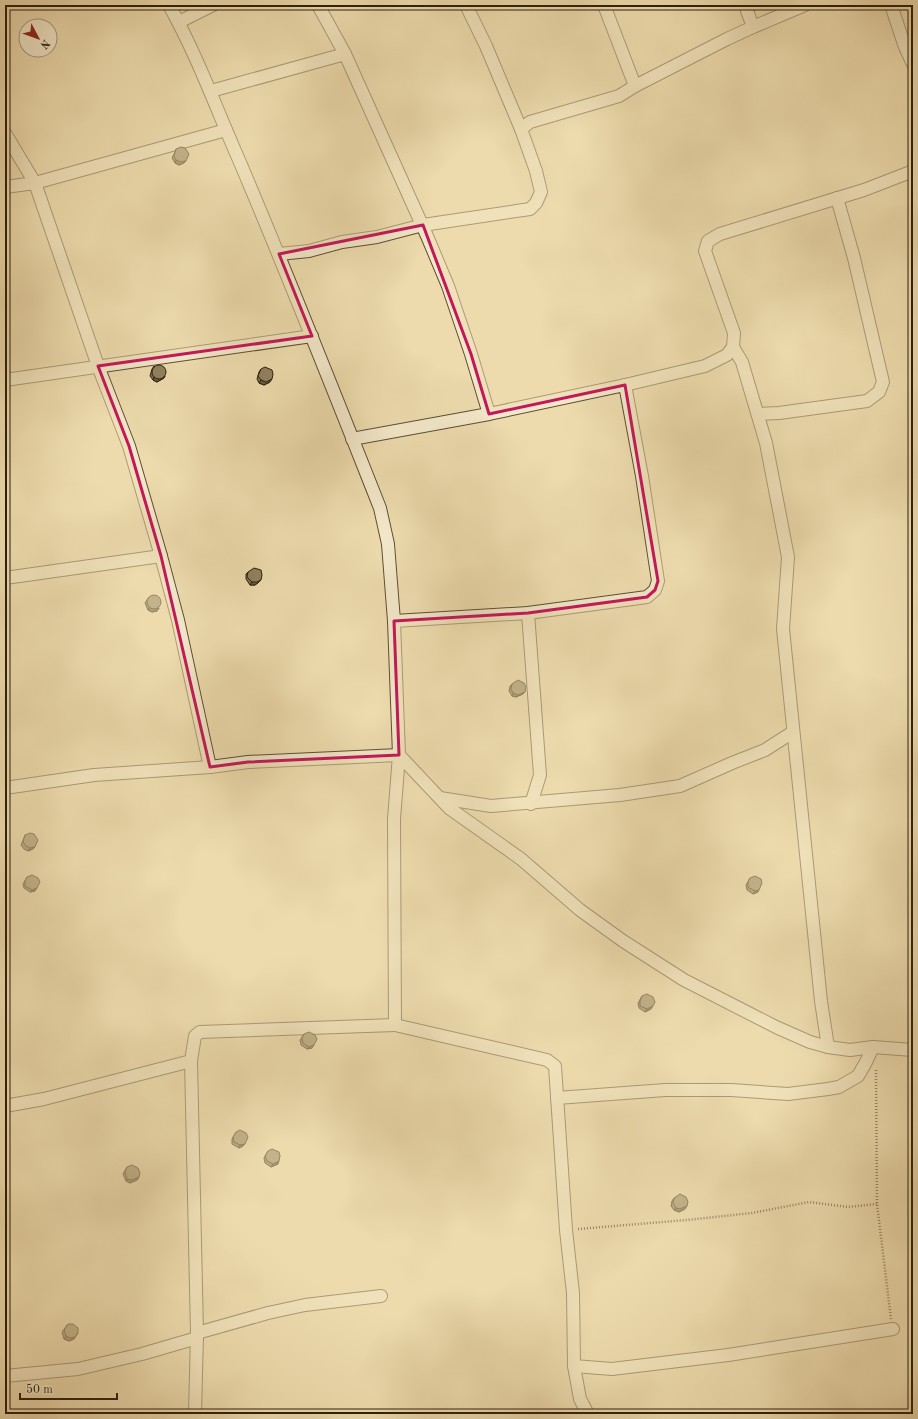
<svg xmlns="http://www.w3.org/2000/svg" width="918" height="1419" font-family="'Old Standard TT',serif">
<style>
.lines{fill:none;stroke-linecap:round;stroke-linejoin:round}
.minor-casing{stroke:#5d4e34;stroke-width:14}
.path{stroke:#2d1f0b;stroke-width:2.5;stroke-dasharray:1 2;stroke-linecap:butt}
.minor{stroke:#f3e8ca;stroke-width:12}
.wall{fill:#7d6f52;stroke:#2d1f0b}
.shaded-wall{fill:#665a42;stroke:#2d1f0b}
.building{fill:#91815f;stroke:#2d1f0b}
.marked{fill:none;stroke:#c2185b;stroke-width:3;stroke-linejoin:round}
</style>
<rect width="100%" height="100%" fill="#eddbad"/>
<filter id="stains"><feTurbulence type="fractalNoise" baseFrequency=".005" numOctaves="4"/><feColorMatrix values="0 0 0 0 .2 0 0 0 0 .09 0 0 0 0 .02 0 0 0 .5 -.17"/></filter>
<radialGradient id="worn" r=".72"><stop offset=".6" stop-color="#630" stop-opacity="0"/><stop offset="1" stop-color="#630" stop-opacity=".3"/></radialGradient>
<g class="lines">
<defs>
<g id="minor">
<path d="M169,5c28,50 47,103 70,155 49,115 95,232 141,348l8,36 6,77 5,134 -5,64 1,206 -195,7 -5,4 -4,25"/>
<polyline points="318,5 345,54 427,236 448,286 471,354 489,414"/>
<polyline points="466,5 486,46 521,129"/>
<polyline points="604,5 635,86"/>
<polyline points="745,5 753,27"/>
<polyline points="891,5 905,47 913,64"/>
<polyline points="179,22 213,5"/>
<polyline points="211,91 345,54"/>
<polyline points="5,133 35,183 98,366 129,446 161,556 178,620 210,767"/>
<polyline points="5,187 35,183 226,130"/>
<polyline points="279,254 309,251 342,242 377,237 423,225 530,209 536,203 541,192 536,171 521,129 530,122 619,96 635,86 727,39 753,27 805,5"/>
<polyline points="733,347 742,362 766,443 788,557 783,629 821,1001 828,1047"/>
<polyline points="5,380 312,336"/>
<polyline points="758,414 779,413 867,401 879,392 883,382 854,258 837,198"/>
<polyline points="352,439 489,414 625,385 705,366 727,355 733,347 734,333 705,251 708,241 720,234 864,190 913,171"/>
<polyline points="5,578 161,556"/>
<polyline points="528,613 540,775 531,804"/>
<polyline points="394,621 528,613 647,597 655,590 658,581 642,476 625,385"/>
<polyline points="5,788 94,775 210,767 248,762 399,755 449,808 521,859 580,910 623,941 684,980 776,1027 810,1042 828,1047 850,1050 873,1047 913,1050"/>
<polyline points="440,798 491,806 620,795 680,786 732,763 765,750 793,732"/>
<polyline points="395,1025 547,1060 555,1066 566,1230 573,1293 574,1366 612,1369 728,1355 893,1329"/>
<polyline points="557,1098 665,1090 731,1090 788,1094 828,1089 839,1087 858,1076 866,1062 873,1047"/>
<polyline points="5,1106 44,1099 191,1061 197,1333 195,1414"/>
<polyline points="197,1333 268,1313 305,1305 381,1296"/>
<polyline points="574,1366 580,1399 588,1414"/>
<polyline points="5,1376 78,1369 142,1354 197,1338"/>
</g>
</defs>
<!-- minor casing -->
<use href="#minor" class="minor-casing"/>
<!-- path -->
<g class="path">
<polyline points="876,1070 877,1204 891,1319"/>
<polyline points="578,1229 687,1220 752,1213 809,1202 848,1207 877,1204"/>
</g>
<!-- minor -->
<use href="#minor" class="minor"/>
</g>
<!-- wall -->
<g class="wall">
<polygon points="176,149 186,161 184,163 179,165 175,163 172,158 175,152"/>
<polygon points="154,366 165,376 164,378 157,382 153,380 150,376 152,369"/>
<polygon points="261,369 270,382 264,385 259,383 257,379 259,372"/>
<polygon points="248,572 259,582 255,585 250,585 246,579 246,574"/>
<polygon points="149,597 159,608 157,611 152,612 148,610 145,603"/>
<polygon points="512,684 525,692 523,694 516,697 512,696 509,691 510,686"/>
<polygon points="25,835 35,847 33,849 28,851 24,849 21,845 24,838"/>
<polygon points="27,877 35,891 30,892 24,888 23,884"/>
<polygon points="750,878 758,892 753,894 747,890 746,885"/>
<polygon points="642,996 651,1009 645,1012 639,1008 638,1003"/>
<polygon points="304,1034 312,1048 307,1049 301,1045 300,1040"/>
<polygon points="236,1132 245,1144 243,1146 239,1148 232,1144 232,1139"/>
<polygon points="268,1151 278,1164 271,1167 265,1163 264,1158"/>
<polygon points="127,1167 139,1177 137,1180 130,1183 126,1181 123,1174"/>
<polygon points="674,1198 685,1209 679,1212 674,1210 671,1206 672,1201"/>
<polygon points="68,1324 78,1333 74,1339 69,1341 64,1339 62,1332"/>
</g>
<!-- shaded-wall -->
<g class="shaded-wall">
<polygon points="176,160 186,161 184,163 179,165 175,163"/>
<polygon points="165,376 164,378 157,382 153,380 154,377"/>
<polygon points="272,379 270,382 264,385 259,383 261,380"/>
<polygon points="261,580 259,582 255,585 250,585 252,582"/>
<polygon points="149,608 159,608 157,611 152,612 148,610"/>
<polygon points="525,692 523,694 516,697 512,696 513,693"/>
<polygon points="35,847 33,849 28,851 30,848"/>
<polygon points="37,888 35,891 30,892 32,890"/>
<polygon points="759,890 758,892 753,894 755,891"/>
<polygon points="653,1006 651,1009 645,1012 647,1009"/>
<polygon points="314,1045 312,1048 307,1049 309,1047"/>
<polygon points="245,1144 243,1146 239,1148 240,1145"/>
<polygon points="279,1161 278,1164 271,1167 273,1164"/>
<polygon points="139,1177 137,1180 130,1183 126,1181 127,1179"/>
<polygon points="687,1206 685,1209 679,1212 674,1210 676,1208"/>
<polygon points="66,1336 75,1337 74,1339 69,1341 64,1339"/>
</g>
<!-- building -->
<g class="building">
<polygon points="181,147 185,148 189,154 186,161 181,162 176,160 174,156 176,149"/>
<circle cx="159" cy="372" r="7"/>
<polygon points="265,367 272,370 273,374 272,379 266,382 261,380 258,376 261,369"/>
<polygon points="254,568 261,570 262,575 261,580 257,582 252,582 247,577 248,572"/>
<circle cx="154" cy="602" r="7"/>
<polygon points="518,680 524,683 526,687 525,692 518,695 513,693 511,689 512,684"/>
<polygon points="30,833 34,834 38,840 35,847 30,848 26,846 23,842 25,835"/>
<polygon points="32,875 38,878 40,882 37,888 32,890 25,886 25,881 27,877"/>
<polygon points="755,876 761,879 762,883 759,890 755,891 748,887 748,882 750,878"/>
<polygon points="647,994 653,997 655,1002 653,1006 647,1009 640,1006 640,1001 642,996"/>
<polygon points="309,1032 315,1035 317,1039 314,1045 309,1047 303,1043 302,1038 304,1034"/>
<polygon points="240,1130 246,1133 248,1137 245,1144 240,1145 234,1142 233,1137 236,1132"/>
<polygon points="272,1149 279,1152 280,1156 279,1161 273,1164 267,1161 265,1156 268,1151"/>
<polygon points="132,1165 138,1168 140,1173 139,1177 132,1180 127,1179 125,1172 127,1167"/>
<polygon points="680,1194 686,1197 688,1202 687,1206 680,1209 676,1208 673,1203 674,1198"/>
<polygon points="68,1324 73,1324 78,1328 78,1333 75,1337 70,1338 66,1336 64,1330"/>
</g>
<!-- marked area -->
<path d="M0 0H918V1419H0ZM423,225l48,129 18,60 136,-29 33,196 -3,9 -8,7 -119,16 -134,8 5,134 -151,7 -38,5 -49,-211 -32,-110 -31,-80 214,-30 -33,-82z" fill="#eddbad" fill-opacity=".55" fill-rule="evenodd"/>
<path class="marked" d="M423,225l48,129 18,60 136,-29 33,196 -3,9 -8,7 -119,16 -134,8 5,134 -151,7 -38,5 -49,-211 -32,-110 -31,-80 214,-30 -33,-82z"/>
<!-- margin -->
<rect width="918" height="1419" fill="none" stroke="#eddbad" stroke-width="20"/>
<rect x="6" y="6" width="906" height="1407" fill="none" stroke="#2d1f0b" stroke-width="2"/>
<rect x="10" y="10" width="898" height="1399" fill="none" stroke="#2d1f0b"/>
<!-- north arrow -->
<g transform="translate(38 38) rotate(131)"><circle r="19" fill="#f3e8ca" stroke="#a4987e"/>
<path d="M0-3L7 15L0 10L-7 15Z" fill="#8f2418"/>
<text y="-6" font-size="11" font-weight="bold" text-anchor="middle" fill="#2d1f0b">N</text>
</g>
<!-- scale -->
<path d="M20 1393v6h97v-6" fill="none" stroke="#2d1f0b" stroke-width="2"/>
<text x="26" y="1393" font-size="12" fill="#2d1f0b" stroke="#f3e8ca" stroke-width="3" paint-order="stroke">50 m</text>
<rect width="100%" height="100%" filter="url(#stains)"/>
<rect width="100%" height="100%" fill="url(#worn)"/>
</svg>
